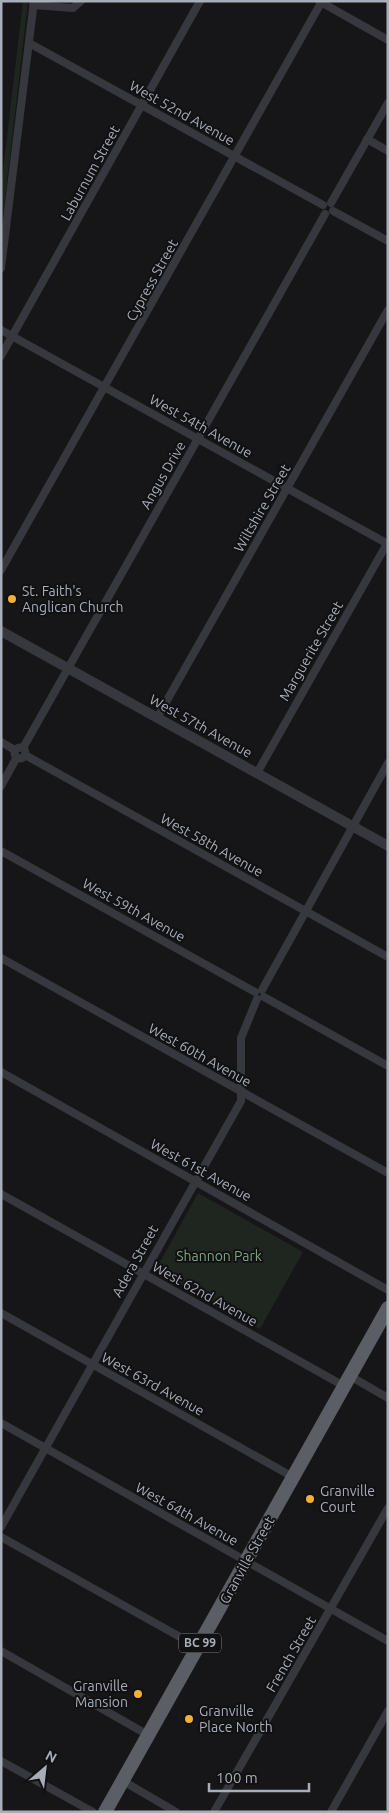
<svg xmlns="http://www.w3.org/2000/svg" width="389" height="1813" font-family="Ubuntu,sans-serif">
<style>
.green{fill:#1e261f}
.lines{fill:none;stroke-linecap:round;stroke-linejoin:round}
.minor{stroke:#37383d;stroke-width:8}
.tertiary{stroke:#37383d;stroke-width:10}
.trunk{stroke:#5b5e65;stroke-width:14}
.poi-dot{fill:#f2b134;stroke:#111113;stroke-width:2}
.labels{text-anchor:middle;stroke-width:4;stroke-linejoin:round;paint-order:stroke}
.shield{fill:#111113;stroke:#7b7e86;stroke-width:1}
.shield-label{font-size:12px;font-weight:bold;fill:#a8adb8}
.street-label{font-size:14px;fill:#a8adb8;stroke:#111113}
.poi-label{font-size:14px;fill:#a8adb8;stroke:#111113;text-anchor:start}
.park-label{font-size:14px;fill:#7fa381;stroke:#111113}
</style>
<rect width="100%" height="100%" fill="#161618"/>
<!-- green -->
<g class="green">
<polygon points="23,1 28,1 1,233 1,187"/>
<polygon points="198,1193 303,1252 260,1329 155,1271"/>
</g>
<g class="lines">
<!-- minor -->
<g class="minor">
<polyline points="319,1 388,40"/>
<polyline points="33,5 73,8 81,1"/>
<polyline points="29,43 323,205"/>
<polyline points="367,139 388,151"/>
<polyline points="331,203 388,103"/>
<polyline points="333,211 388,241"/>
<polyline points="1,268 34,1"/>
<polyline points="1,330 388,544"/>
<polyline points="1,356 200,1"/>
<polyline points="1,570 322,1"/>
<polyline points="157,718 388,310"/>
<polyline points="1,742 15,750"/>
<circle cx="20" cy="753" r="5.5"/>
<polyline points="23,748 325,214"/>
<polyline points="25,755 388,957"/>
<polyline points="257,773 388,542"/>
<polyline points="1,786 17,757"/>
<polyline points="1,851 255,992"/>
<polyline points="1,958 388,1173"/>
<polyline points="262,990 388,763"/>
<polyline points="264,997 388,1066"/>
<polyline points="1,1072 388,1290"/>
<polyline points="1,1194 344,1386"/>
<polyline points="1,1313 293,1477"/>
<polyline points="350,1376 388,1398"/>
<polyline points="1,1423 388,1641"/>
<polyline points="1,1527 241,1101 241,1038 257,999"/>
<polyline points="1,1537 198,1647"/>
<polyline points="1,1651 148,1735"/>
<polyline points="1,1761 93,1812"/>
<polyline points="123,1781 176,1812"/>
<polyline points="214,1812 388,1508"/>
<polyline points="331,1812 388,1711"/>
</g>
<!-- tertiary -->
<polyline class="tertiary" points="1,631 388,846"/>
<!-- trunk -->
<polyline class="trunk" points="105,1812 388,1308"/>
</g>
<!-- markers -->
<g class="poi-dot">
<circle cx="12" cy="599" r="5"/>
<circle cx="310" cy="1499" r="5"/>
<circle cx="138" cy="1694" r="5"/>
<circle cx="189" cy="1719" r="5"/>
</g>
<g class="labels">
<!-- shield labels -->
<rect class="shield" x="179" y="1633.5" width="42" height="19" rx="4"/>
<g class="shield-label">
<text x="200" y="1647">BC 99</text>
</g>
<!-- street labels -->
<g class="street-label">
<text transform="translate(182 113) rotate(29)" y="5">West 52nd Avenue</text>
<text transform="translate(90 173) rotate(-61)" y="5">Laburnum Street</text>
<text transform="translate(152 280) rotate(-61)" y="5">Cypress Street</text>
<text transform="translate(201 426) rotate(29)" y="5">West 54th Avenue</text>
<text transform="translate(163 475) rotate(-60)" y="5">Angus Drive</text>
<text transform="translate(262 508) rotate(-60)" y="5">Wiltshire Street</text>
<text transform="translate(311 651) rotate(-60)" y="5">Marguerite Street</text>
<text transform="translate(201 726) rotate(29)" y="5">West 57th Avenue</text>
<text transform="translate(212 845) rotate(29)" y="5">West 58th Avenue</text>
<text transform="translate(134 910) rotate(29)" y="5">West 59th Avenue</text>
<text transform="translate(200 1055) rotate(29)" y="5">West 60th Avenue</text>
<text transform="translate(201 1170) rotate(29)" y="5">West 61st Avenue</text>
<text transform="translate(135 1261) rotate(-61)" y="5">Adera Street</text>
<text transform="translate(205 1294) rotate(29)" y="5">West 62nd Avenue</text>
<text transform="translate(153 1384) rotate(29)" y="5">West 63rd Avenue</text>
<text transform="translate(187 1514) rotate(29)" y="5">West 64th Avenue</text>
<text transform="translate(247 1560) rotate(-61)" y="5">Granville Street</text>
<text transform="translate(291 1654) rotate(-60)" y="5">French Street</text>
</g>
<!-- poi labels -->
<g class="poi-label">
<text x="22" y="596">St. Faith's<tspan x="22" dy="16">Anglican Church</tspan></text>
<text x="320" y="1496">Granville<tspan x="320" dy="16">Court</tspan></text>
<text x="128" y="1691" text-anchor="end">Granville<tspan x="128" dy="16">Mansion</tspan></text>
<text x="199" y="1716">Granville<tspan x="199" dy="16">Place North</tspan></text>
</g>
<!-- park labels -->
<g class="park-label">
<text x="219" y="1261">Shannon Park</text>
</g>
</g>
<!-- border -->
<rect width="389" height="1813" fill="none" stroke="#a8adb8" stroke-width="5"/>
<!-- north arrow -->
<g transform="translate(45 1768) rotate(28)" stroke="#111113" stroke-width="4" paint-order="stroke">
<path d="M0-4L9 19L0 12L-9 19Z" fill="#a8adb8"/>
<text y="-8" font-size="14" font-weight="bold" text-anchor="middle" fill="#a8adb8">N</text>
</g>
<!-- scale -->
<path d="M209 1783v8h100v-8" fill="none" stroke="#a8adb8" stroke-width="2.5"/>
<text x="216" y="1783" font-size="15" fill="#a8adb8" stroke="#111113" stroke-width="4" paint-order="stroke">100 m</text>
</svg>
